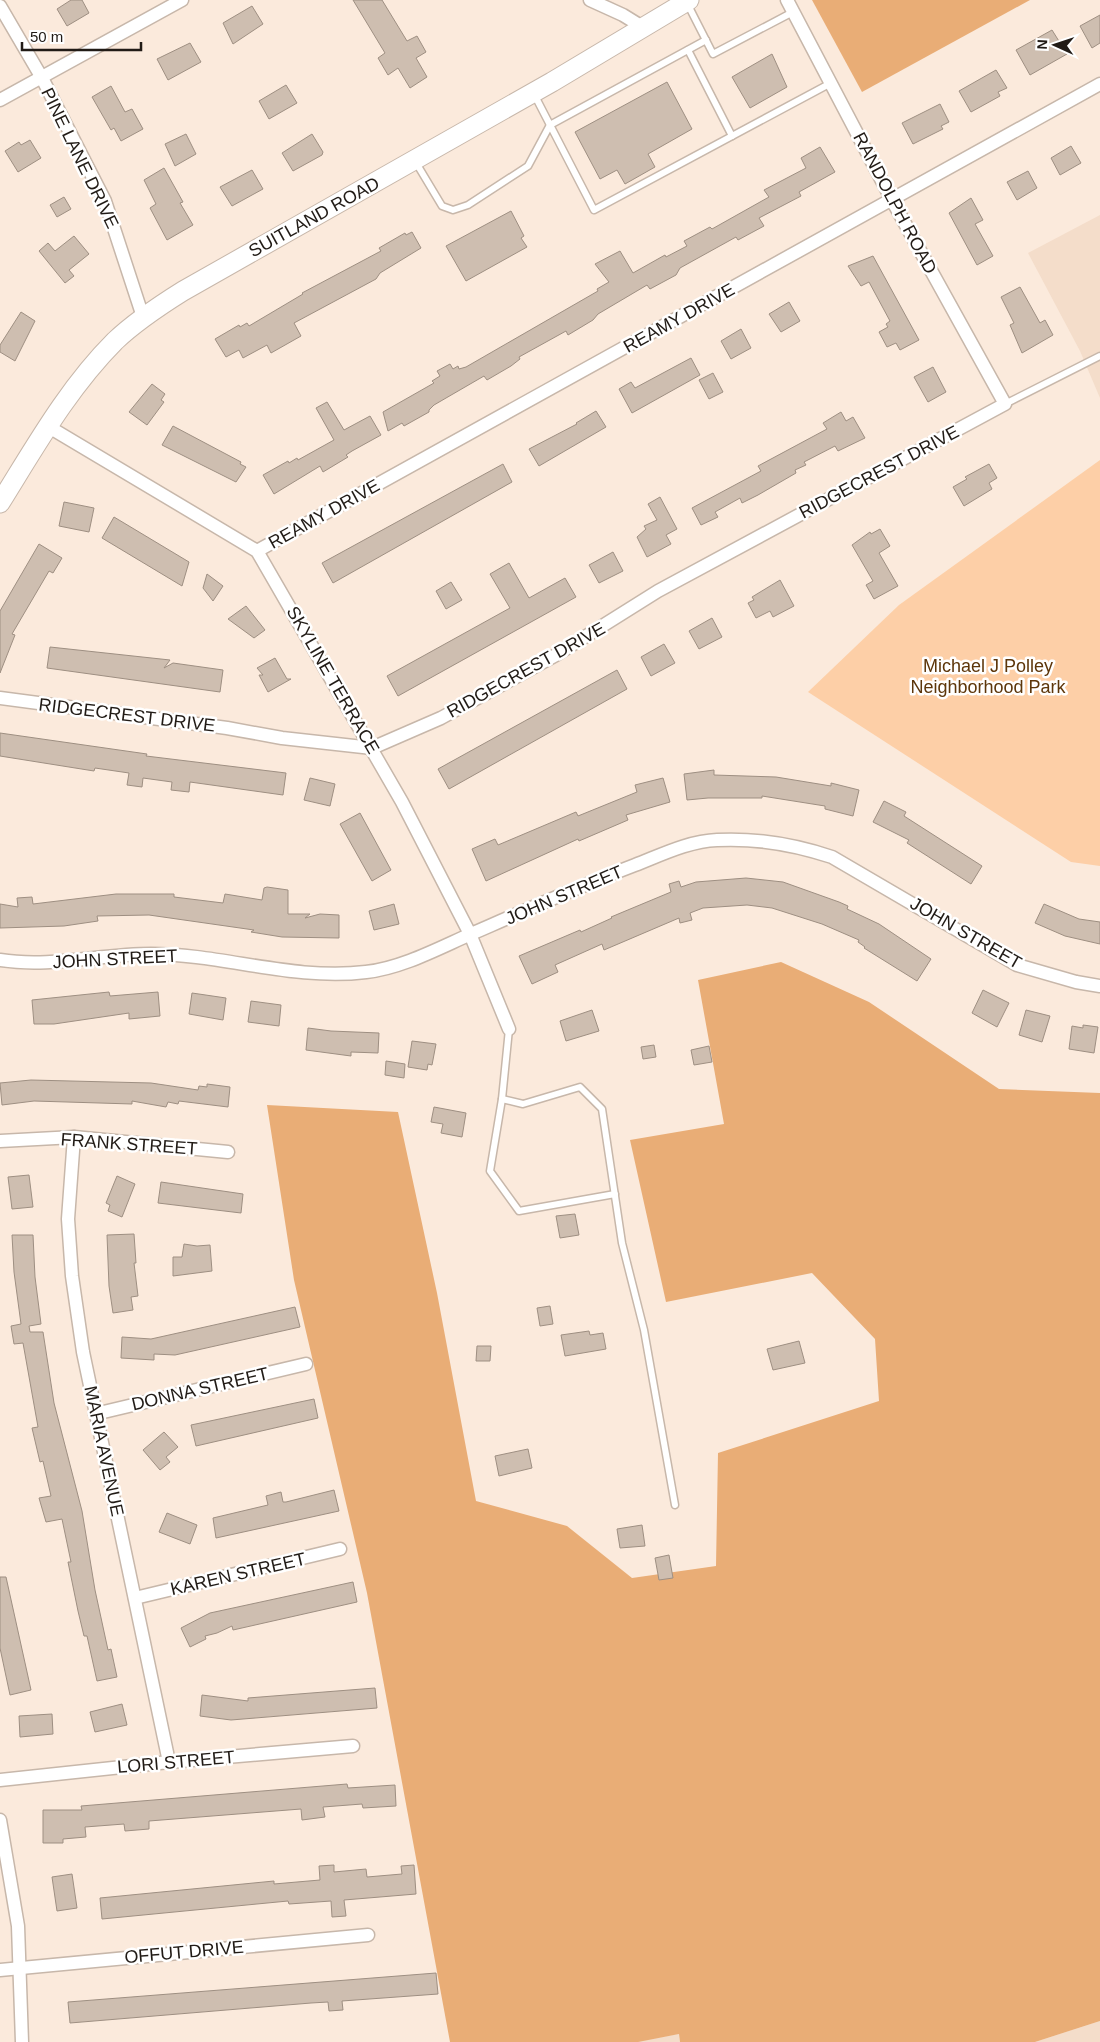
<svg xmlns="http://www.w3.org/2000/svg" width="1100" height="2042" font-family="Helvetica,sans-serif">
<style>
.built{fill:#f4ddca}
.green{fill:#fdcfa7}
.forest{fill:#e9ad76}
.building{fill:#cebeb0;stroke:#9e8f82}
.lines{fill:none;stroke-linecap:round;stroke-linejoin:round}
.service-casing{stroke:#c7b7aa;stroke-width:9}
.minor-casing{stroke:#c7b7aa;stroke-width:15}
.secondary-casing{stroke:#c7b7aa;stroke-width:21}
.service{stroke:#fff;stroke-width:6}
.minor{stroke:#fff;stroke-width:12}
.secondary{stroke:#fff;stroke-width:19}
.labels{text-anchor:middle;stroke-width:5;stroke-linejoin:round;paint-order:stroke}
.street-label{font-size:18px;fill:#211b16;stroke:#fff}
.park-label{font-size:18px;fill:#5d360a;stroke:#fff}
</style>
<rect width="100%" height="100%" fill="#fbeadc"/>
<!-- built -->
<g class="built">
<polygon points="1100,215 1100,398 1080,351 1028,253"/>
<polygon points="1100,2021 1100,2042 1035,2042"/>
<polygon points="679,2034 680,2042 638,2042 638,2041"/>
</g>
<!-- green -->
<polygon class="green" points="1100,460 1100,866 1071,862 808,692 899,605"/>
<!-- forest -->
<g class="forest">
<polygon points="812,0 1030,0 862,92"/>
<polygon points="781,962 869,1002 999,1089 1100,1093 1100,2021 1035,2042 680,2042 679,2034 638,2042 450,2042 367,1593 294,1280 267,1105 398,1112 437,1293 476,1501 567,1526 632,1578 716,1566 718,1453 879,1401 875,1339 812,1273 666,1302 630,1140 724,1124 698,980"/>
</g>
<!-- building -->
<g class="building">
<polygon points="71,0 82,0 89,13 67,26 57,9"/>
<polygon points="353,0 382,0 407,41 417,36 426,52 416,58 427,77 410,88 398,68 388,75 378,58 385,53"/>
<polygon points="252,6 263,24 233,44 223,23"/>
<polygon points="1100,15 1100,43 1092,48 1080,26"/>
<polygon points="1052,30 1067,54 1030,75 1016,50"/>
<polygon points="190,43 201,62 168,80 157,59"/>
<polygon points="772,54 787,87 750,108 732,77"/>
<polygon points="996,70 1007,88 998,92 1000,96 971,112 959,91"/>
<polygon points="667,82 692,129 648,154 655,167 625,184 617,170 600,179 575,132"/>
<polygon points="286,85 297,103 269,119 259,101"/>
<polygon points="111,86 125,112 132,109 143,129 121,141 114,128 111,130 92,97"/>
<polygon points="940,104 949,122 941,126 943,129 913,144 902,123"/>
<polygon points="186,134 196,154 175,166 165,144"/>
<polygon points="312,134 323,152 322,155 293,171 282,153"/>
<polygon points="30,140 41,158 18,172 5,151 19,142 21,145"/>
<polygon points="1071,146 1081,163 1060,175 1051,158"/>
<polygon points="820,147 835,172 799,192 801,196 759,218 764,226 738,240 736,237 680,268 676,275 650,289 647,285 598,314 593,320 568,335 566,331 519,357 520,359 511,366 487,380 484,376 434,405 429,410 429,412 404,426 402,423 388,431 383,412 434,383 432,381 440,376 437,371 450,364 453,369 458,366 459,369 466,367 598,291 597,289 609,282 595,264 620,251 633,273 665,255 666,257 687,246 684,241 710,227 712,229 769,197 764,190 806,168 801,158"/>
<polygon points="164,168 183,202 180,203 193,225 167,240 150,208 156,204 144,180"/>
<polygon points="252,170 263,189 232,206 220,187"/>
<polygon points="1028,171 1037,188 1017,200 1007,182"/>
<polygon points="64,197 71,209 57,217 50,205"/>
<polygon points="971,198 983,220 975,224 993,256 977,265 949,213"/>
<polygon points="511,211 524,236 521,238 527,247 466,281 446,246"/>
<polygon points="412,232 421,248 380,273 376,279 294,323 301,336 271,353 267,345 243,358 239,350 226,357 215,339 239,325 240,327 247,323 249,326 303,294 302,293 381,251 379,248 405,233 406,235"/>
<polygon points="74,236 89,254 69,270 74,276 65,283 39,251 48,243 55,251"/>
<polygon points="873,256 919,340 900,350 896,343 887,347 879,332 888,327 886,324 890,321 869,282 861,286 848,266"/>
<polygon points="1020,287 1040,323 1045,320 1053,335 1022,353 1010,325 1014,323 1001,297"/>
<polygon points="789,302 800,321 781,332 769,314"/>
<polygon points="21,312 35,321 15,361 0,352 0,345"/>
<polygon points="741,329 751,348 731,359 721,341"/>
<polygon points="691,358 700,375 632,413 619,389 631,382 635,388"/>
<polygon points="933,367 946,392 928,402 914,377"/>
<polygon points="713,373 723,392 709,399 699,380"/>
<polygon points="152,384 165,394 161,400 164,402 147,425 129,412"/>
<polygon points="327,402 344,430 370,416 381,435 352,451 346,455 348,457 323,472 320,466 274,494 263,475 288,461 289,463 297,458 298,460 334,440 316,408"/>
<polygon points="596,411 606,427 539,466 529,449 577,424 576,423"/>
<polygon points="841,412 846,421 853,417 865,438 838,451 835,446 804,462 806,465 795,470 796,473 758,495 742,503 740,498 715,512 718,517 701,525 692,508 761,471 758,466 827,429 823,423"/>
<polygon points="173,426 241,462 240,464 246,467 236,482 162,445"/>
<polygon points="503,464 512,482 333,583 322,563"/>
<polygon points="989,464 997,478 989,483 992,489 964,506 953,487 967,479 965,477"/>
<polygon points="660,497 677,529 666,535 671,544 647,557 637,537 646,529 644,526 657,520 648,504"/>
<polygon points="64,502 94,508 89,532 59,526"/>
<polygon points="114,517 189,562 182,586 102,538"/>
<polygon points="880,529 890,546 879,553 898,586 874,599 866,585 873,581 852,545 870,532 871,534"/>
<polygon points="39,544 62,558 53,573 49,571 12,634 15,635 0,673 0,611"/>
<polygon points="613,552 623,571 599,583 589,565"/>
<polygon points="509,563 529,598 565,578 576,597 398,696 387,676 510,608 490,574"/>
<polygon points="207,574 223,586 213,601 203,588"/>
<polygon points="780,580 794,606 773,617 770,611 756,618 748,603 754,600 752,597"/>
<polygon points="451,582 462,600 446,609 436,591"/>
<polygon points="246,606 265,630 254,638 228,619"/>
<polygon points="712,618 722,637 699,649 689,631"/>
<polygon points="664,644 675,663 651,676 641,657"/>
<polygon points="50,647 170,660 164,668 173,663 223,670 220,692 47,668"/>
<polygon points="275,658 287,679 291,679 268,692 259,675 263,675 257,668"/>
<polygon points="617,670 627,689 449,789 438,769"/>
<polygon points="0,733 147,754 146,756 286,773 283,795 190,782 189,792 171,790 172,782 143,778 142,787 127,785 129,773 95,768 94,771 0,756"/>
<polygon points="714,770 714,775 776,777 831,786 831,783 859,790 853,816 825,809 825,806 762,796 762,798 708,798 687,800 684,774"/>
<polygon points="310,778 335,784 330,806 304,800"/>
<polygon points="663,778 670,802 626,815 628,820 579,841 578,839 486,881 472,849 495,839 498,845 576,812 578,816 637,792 635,785"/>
<polygon points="884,801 906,812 904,816 982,866 971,884 907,843 909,840 873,822"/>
<polygon points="360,813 391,870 372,881 340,824"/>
<polygon points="746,878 783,882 839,902 848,906 847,909 879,924 931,959 917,981 864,948 865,947 858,942 859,940 822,924 772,908 747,905 703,908 690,913 692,920 680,923 679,918 604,950 602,944 555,965 558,972 532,984 519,956 580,930 581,932 612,918 611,917 671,892 669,884 679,881 681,887 696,882"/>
<polygon points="267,887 288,890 288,914 310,914 305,918 320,914 339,915 339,938 282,937 251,932 254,930 149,915 97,916 98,921 64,926 0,928 0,904 18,907 17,898 32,897 33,904 116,894 174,894 174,897 223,903 225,894 262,900 264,888"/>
<polygon points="394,904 399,924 374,930 369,911"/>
<polygon points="1044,904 1079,919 1100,922 1100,944 1065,936 1035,923"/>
<polygon points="983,990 1009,1003 997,1027 972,1013"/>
<polygon points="109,992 110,996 158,992 160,1016 129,1019 129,1013 54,1024 34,1024 32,1000"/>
<polygon points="192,993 226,998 223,1020 189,1014"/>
<polygon points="251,1001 281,1005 279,1026 248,1022"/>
<polygon points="592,1010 599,1031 566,1041 560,1021"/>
<polygon points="1026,1010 1050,1016 1042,1042 1019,1035"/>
<polygon points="1083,1025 1098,1027 1094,1053 1069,1049 1072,1026 1083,1028"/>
<polygon points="308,1028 331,1031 379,1033 378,1053 351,1052 351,1056 306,1050"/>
<polygon points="412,1041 436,1044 432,1065 428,1064 427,1070 408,1067"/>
<polygon points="654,1045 656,1057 643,1059 641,1047"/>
<polygon points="709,1046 712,1062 694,1065 691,1050"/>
<polygon points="386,1061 405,1064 404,1078 385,1075"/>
<polygon points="31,1080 151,1083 198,1090 199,1086 207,1087 207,1084 230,1087 228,1107 179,1101 178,1104 168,1102 166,1107 132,1101 132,1104 34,1101 2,1105 0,1083"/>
<polygon points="434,1107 466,1113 462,1137 441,1133 443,1124 431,1122"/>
<polygon points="29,1175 33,1207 12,1209 8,1177"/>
<polygon points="117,1176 135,1184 122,1217 108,1211 110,1205 106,1203"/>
<polygon points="161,1182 243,1194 241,1213 158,1203"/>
<polygon points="575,1214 579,1235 560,1238 556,1216"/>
<polygon points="134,1234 136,1263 134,1263 138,1296 131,1297 133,1310 113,1313 109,1286 107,1235"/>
<polygon points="12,1235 33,1235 35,1277 41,1324 29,1326 30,1332 43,1332 54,1403 82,1511 95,1590 108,1650 111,1649 117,1677 97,1681 87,1636 84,1636 78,1611 68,1562 71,1562 62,1519 46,1522 39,1498 51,1496 43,1461 40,1462 32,1428 38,1427 23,1343 14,1344 11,1326 21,1324 14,1272"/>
<polygon points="184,1244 197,1246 210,1245 212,1271 173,1276 173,1257 182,1257"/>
<polygon points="550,1306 553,1324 540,1326 537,1308"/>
<polygon points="295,1307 300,1327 175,1355 154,1354 154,1360 121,1358 122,1337 151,1339"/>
<polygon points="589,1331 590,1335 603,1333 606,1349 565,1356 561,1335"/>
<polygon points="799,1341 805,1363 773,1370 767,1349"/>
<polygon points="477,1346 491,1346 490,1361 476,1361"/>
<polygon points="314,1399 318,1418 196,1446 191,1425"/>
<polygon points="164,1432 178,1447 166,1457 170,1462 160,1470 143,1450"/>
<polygon points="528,1449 532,1468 499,1476 495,1456"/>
<polygon points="334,1490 339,1511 216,1538 213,1518 268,1505 266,1496 281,1492 283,1502 286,1502"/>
<polygon points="167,1513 197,1525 190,1544 159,1532"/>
<polygon points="642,1525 645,1546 620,1548 617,1529"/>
<polygon points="669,1555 673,1578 659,1580 655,1558"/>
<polygon points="0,1577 6,1577 31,1690 10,1695 0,1648"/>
<polygon points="353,1582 357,1602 233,1630 232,1626 217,1633 205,1636 206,1639 190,1647 181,1628 210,1613"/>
<polygon points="375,1688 377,1708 231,1720 200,1716 202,1695 248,1701 248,1698"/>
<polygon points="122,1704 127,1725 95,1732 90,1712"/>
<polygon points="52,1714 53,1734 20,1737 19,1716"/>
<polygon points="347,1784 348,1788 395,1785 396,1806 363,1808 362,1804 323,1807 325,1817 302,1820 301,1809 149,1821 149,1829 125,1831 124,1824 85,1827 86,1837 63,1839 63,1843 43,1843 43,1810 82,1810 81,1806"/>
<polygon points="334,1865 334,1872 366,1869 367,1877 402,1874 401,1866 414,1865 416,1894 344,1900 346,1916 332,1917 331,1901 289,1904 288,1901 102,1919 100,1898 274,1881 274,1884 320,1880 319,1866"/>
<polygon points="72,1874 77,1908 57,1911 52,1877"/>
<polygon points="436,1973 438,1994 342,2001 343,2010 329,2011 328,2002 311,2003 70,2023 68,2002"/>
</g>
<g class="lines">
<defs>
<g id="service">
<polyline points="687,3 713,54 793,12"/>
<polyline points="688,50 732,136"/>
<polyline points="534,94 594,210 831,83"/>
<polyline points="415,161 442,206 453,210 468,205 528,166 550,125 706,40"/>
<polyline points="1005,404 1100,356"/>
<polyline points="509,1029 502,1099 490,1171 519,1211 615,1194"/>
<polyline points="502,1099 523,1104 580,1087 602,1109 622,1243 644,1330 675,1505"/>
</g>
<g id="minor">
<polyline points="590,0 623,15 644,28"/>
<polyline points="0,6 42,78 105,201 143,317"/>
<polyline points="0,100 182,0"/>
<polyline points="49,427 257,551 402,802 470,934 509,1029"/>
<polyline points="257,551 1100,84"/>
<polyline points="0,698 227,728 282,738 372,748 441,718 556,655 658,591 1005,404 892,200 787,0"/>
<path d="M0,960c51,8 100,-6 151,-6 71,0 143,27 215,18 36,-4 73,-24 105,-38 55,-24 109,-48 164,-69 26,-10 54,-24 82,-25 39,-2 79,5 115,17l185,108 59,17 24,4"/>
<polyline points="74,1137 68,1219 72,1276 83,1352 169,1762"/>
<polyline points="0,1141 74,1137 228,1152"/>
<polyline points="95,1414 306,1364"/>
<polyline points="135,1598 340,1549"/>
<polyline points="0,1780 169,1762 353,1746"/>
<polyline points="0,1820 18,1926 22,2042"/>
<polyline points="0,1970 368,1935"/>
</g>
<path id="secondary" d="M0,503c35,-56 68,-115 115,-162 21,-20 44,-35 68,-50l369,-209 137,-82"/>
</defs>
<!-- service casing -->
<use href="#service" class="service-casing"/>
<!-- minor casing -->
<use href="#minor" class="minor-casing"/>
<!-- secondary casing -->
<use href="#secondary" class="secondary-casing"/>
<!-- service -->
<use href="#service" class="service"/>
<!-- minor -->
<use href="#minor" class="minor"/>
<!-- secondary -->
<use href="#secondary" class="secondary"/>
</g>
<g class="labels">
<!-- street labels -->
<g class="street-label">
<text transform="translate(80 158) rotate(64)" y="6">PINE LANE DRIVE</text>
<text transform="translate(895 203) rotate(62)" y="6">RANDOLPH ROAD</text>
<text transform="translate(314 217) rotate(-29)" y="6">SUITLAND ROAD</text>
<text transform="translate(679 318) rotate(-29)" y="6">REAMY DRIVE</text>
<text transform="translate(879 472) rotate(-28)" y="6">RIDGECREST DRIVE</text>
<text transform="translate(324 514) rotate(-29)" y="6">REAMY DRIVE</text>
<text transform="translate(526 670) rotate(-29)" y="6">RIDGECREST DRIVE</text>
<text transform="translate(333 680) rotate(60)" y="6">SKYLINE TERRACE</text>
<text transform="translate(127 715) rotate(7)" y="6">RIDGECREST DRIVE</text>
<text transform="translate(564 895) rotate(-23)" y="6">JOHN STREET</text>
<text transform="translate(966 933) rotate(30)" y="6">JOHN STREET</text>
<text transform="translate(115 959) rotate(-3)" y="6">JOHN STREET</text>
<text transform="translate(129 1144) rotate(4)" y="6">FRANK STREET</text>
<text transform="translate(200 1389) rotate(-13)" y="6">DONNA STREET</text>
<text transform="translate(104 1451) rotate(78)" y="6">MARIA AVENUE</text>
<text transform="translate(238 1574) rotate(-13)" y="6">KAREN STREET</text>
<text transform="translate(176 1762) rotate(-5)" y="6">LORI STREET</text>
<text transform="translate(184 1952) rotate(-5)" y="6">OFFUT DRIVE</text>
</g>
<!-- park labels -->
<g class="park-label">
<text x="988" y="672">Michael J Polley<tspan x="988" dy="21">Neighborhood Park</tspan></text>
</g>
</g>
<!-- north arrow -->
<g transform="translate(1055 45) rotate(273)" stroke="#ffffff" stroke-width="4" paint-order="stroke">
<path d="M0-4L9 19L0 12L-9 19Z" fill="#211b16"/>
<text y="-8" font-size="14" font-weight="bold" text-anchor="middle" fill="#211b16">N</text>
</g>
<!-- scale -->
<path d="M22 42v8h119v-8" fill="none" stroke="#211b16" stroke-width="2.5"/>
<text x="30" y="42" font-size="15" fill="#211b16" stroke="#ffffff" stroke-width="4" paint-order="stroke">50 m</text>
</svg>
